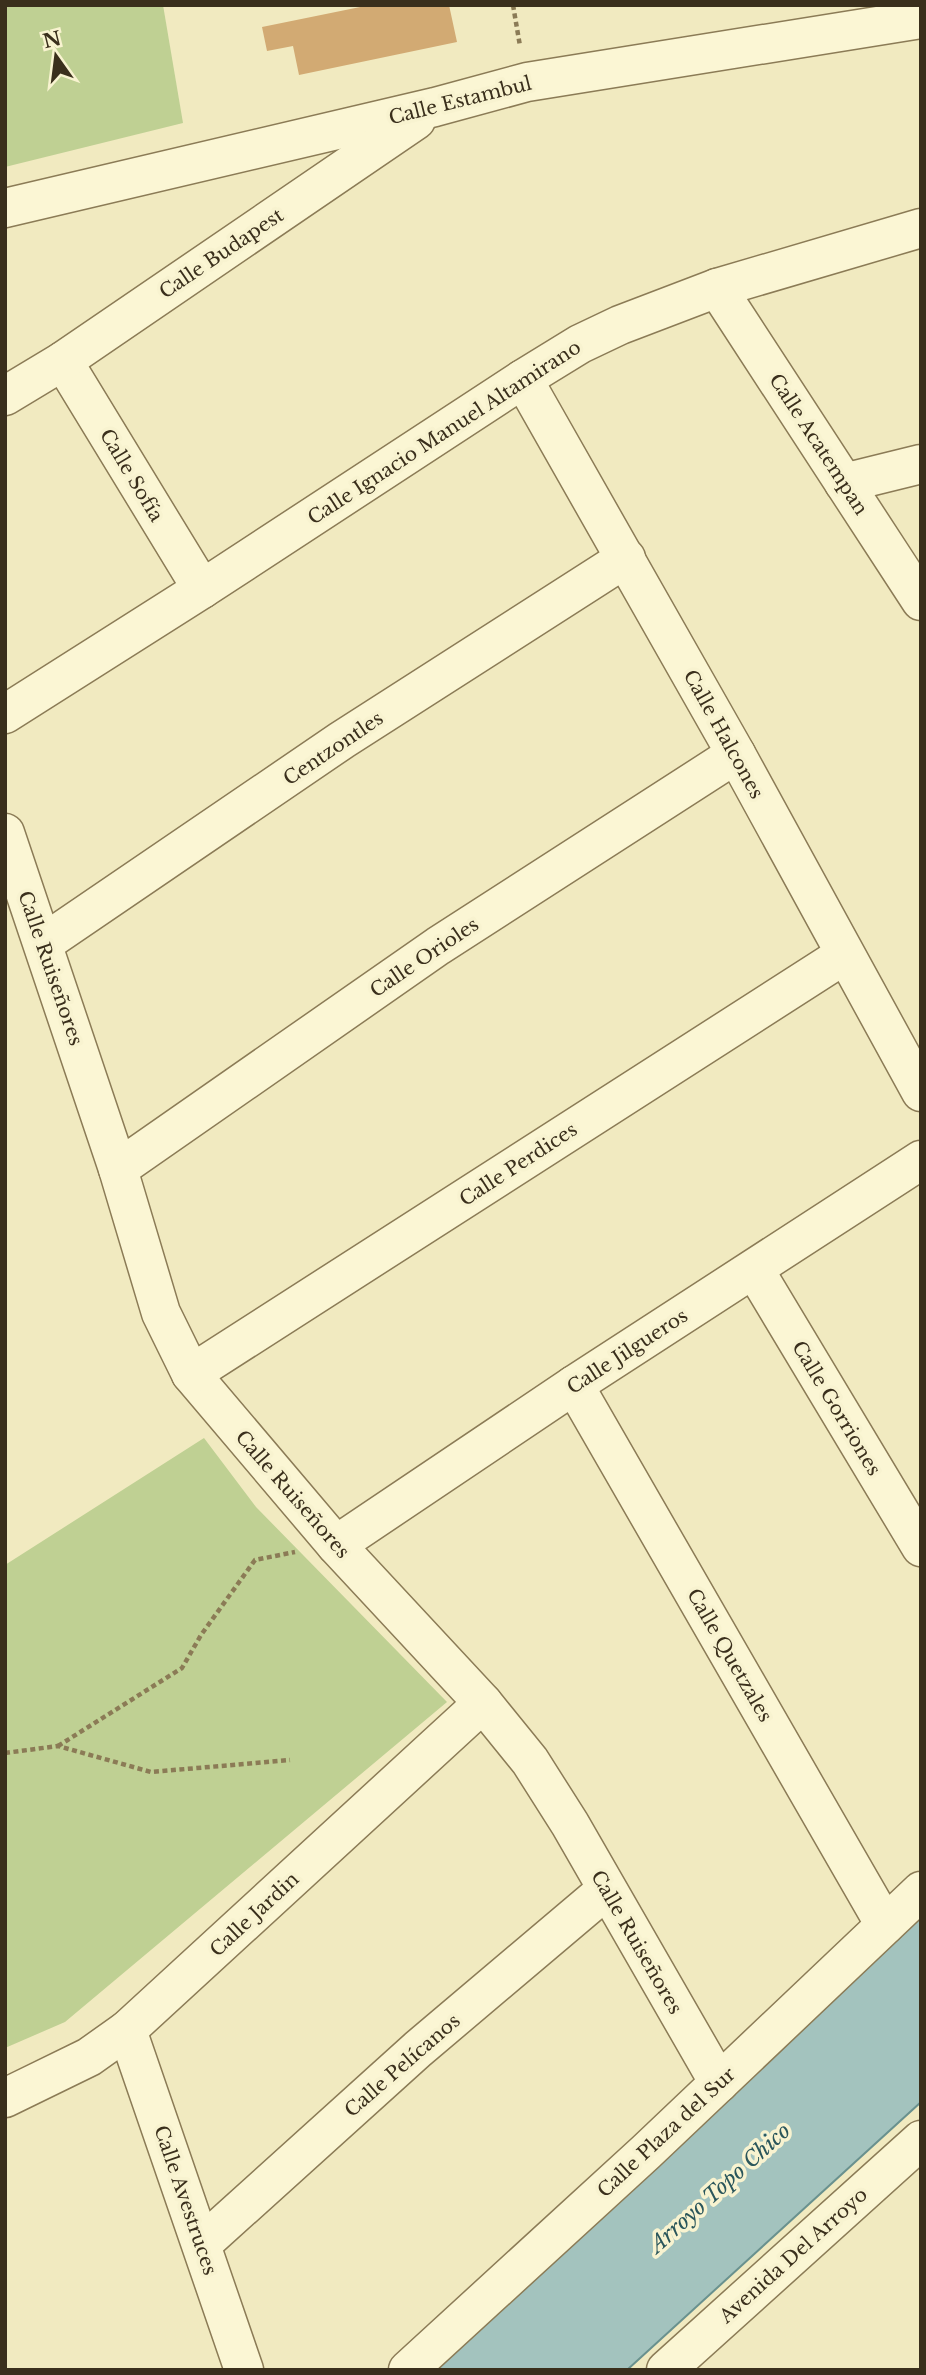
<svg xmlns="http://www.w3.org/2000/svg" width="926" height="2375" font-family="'Libre Baskerville',serif">
<style>
.green{fill:#bfd093}
.water{fill:#a3c3be;stroke:#69918e;stroke-width:2}
.building{fill:#d2aa73}
.lines{fill:none;stroke-linecap:round;stroke-linejoin:round}
.minor-casing{stroke:#8b7b56;stroke-width:41}
.path{stroke:#8b7b56;stroke-width:4.5;stroke-dasharray:5 3.5;stroke-linecap:butt}
.minor{stroke:#fbf6d4;stroke-width:38}
.labels{text-anchor:middle;stroke-width:7;stroke-linejoin:round;paint-order:stroke}
.street-label{font-size:19px;fill:#3a2f1c;stroke:#f8f3d0}
.water-label{font-size:21px;font-style:italic;fill:#2a565b;stroke:#f8f3d0}
</style>
<rect width="100%" height="100%" fill="#f1eac0"/>
<!-- green -->
<g class="green">
<polygon points="5,5 163,5 183,123 5,167"/>
<polygon points="204,1438 256,1507 447,1702 65,2022 5,2048 5,1565"/>
</g>
<!-- water -->
<polygon class="water" points="921,1891 921,2102 627,2370 407,2370"/>
<!-- building -->
<polygon class="building" points="370,5 449,5 457,42 299,75 293,46 267,51 262,27"/>
<g class="lines">
<defs>
<g id="minor">
<polyline points="5,208 435,107 527,82 921,19"/>
<polyline points="717,288 921,601"/>
<polyline points="63,361 202,589"/>
<polyline points="523,379 736,754 921,1092"/>
<polyline points="5,396 63,361 416,120"/>
<polyline points="844,483 921,464"/>
<polyline points="5,714 202,589 523,379 580,344 620,325 717,288 921,228"/>
<polyline points="5,833 118,1169 161,1313 191,1374 336,1545 483,1703 530,1761 570,1824 719,2083"/>
<polyline points="44,943 342,740 626,558"/>
<polyline points="118,1169 438,946 736,754"/>
<polyline points="754,1269 921,1547"/>
<polyline points="191,1374 844,955"/>
<polyline points="574,1385 885,1925"/>
<polyline points="336,1545 574,1385 921,1160"/>
<polyline points="127,2030 244,2370"/>
<polyline points="5,2098 89,2057 127,2030 483,1703"/>
<polyline points="202,2244 418,2049 606,1890"/>
<polyline points="408,2370 646,2152 921,1891"/>
<polyline points="666,2370 921,2140"/>
</g>
</defs>
<!-- minor casing -->
<use href="#minor" class="minor-casing"/>
<!-- path -->
<g class="path">
<polyline points="513,5 520,46"/>
<polyline points="58,1746 182,1668 201,1635 255,1560 295,1552"/>
<polyline points="5,1753 58,1746 151,1772 290,1760"/>
</g>
<!-- minor -->
<use href="#minor" class="minor"/>
</g>
<g class="labels">
<!-- street labels -->
<g class="street-label">
<text transform="translate(460 100) rotate(-14)" y="7">Calle Estambul</text>
<text transform="translate(221 253) rotate(-34)" y="7">Calle Budapest</text>
<text transform="translate(444 432) rotate(-33)" y="7">Calle Ignacio Manuel Altamirano</text>
<text transform="translate(819 444) rotate(57)" y="7">Calle Acatempan</text>
<text transform="translate(132 475) rotate(59)" y="7">Calle Sofía</text>
<text transform="translate(724 734) rotate(61)" y="7">Calle Halcones</text>
<text transform="translate(333 748) rotate(-34)" y="7">Centzontles</text>
<text transform="translate(424 957) rotate(-34)" y="7">Calle Orioles</text>
<text transform="translate(51 968) rotate(71)" y="7">Calle Ruiseñores</text>
<text transform="translate(518 1164) rotate(-33)" y="7">Calle Perdices</text>
<text transform="translate(627 1351) rotate(-33)" y="7">Calle Jilgueros</text>
<text transform="translate(837 1408) rotate(59)" y="7">Calle Gorriones</text>
<text transform="translate(293 1494) rotate(49)" y="7">Calle Ruiseñores</text>
<text transform="translate(730 1655) rotate(60)" y="7">Calle Quetzales</text>
<text transform="translate(254 1914) rotate(-43)" y="7">Calle Jardin</text>
<text transform="translate(637 1942) rotate(60)" y="7">Calle Ruiseñores</text>
<text transform="translate(402 2065) rotate(-41)" y="7">Calle Pelícanos</text>
<text transform="translate(666 2132) rotate(-43)" y="7">Calle Plaza del Sur</text>
<text transform="translate(186 2200) rotate(71)" y="7">Calle Avestruces</text>
<text transform="translate(793 2255) rotate(-42)" y="7">Avenida Del Arroyo</text>
</g>
<!-- water labels -->
<g class="water-label">
<text transform="translate(720 2188) rotate(-42)" y="7">Arroyo Topo Chico</text>
</g>
</g>
<!-- border -->
<rect width="926" height="2375" fill="none" stroke="#3a2f1c" stroke-width="14"/>
<!-- north arrow -->
<g transform="translate(56 56) rotate(346)" stroke="#f8f3d0" stroke-width="5" paint-order="stroke">
<path d="M0-5L12 26L0 18L-12 26Z" fill="#3a2f1c"/>
<text y="-10" font-size="19" font-weight="bold" text-anchor="middle" fill="#3a2f1c">N</text>
</g>
</svg>
